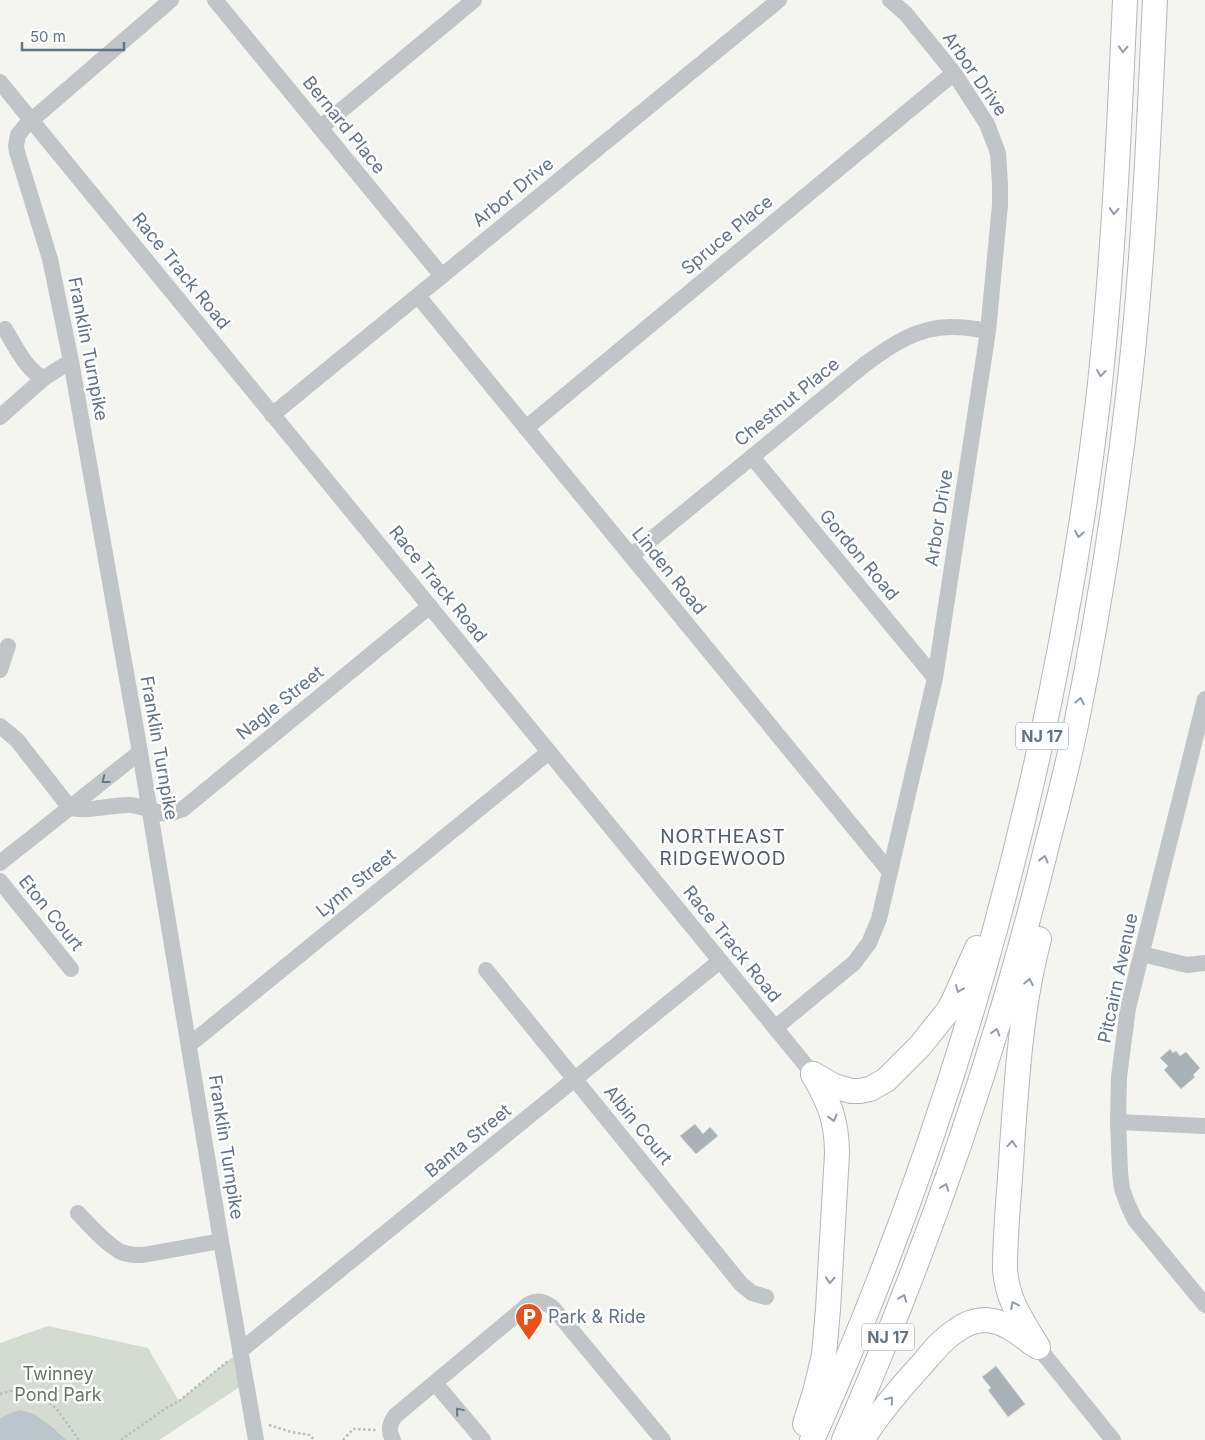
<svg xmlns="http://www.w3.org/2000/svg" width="1205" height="1440" font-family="Inter,sans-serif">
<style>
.green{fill:#d4dbd1}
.water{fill:#bac6cb}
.building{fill:#a9b1b6;stroke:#d5d5d3}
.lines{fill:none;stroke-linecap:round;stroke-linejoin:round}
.highway-casing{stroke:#b4b7ba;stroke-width:26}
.path{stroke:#bbbdbf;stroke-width:2.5;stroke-dasharray:2.5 2.5;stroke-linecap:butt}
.minor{stroke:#c1c5c8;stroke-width:16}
.highway{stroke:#fff;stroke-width:24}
.oneway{stroke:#919da8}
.oneway2{stroke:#677786}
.labels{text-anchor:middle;stroke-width:5;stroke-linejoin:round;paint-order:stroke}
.shield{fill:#fff;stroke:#919da8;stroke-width:1}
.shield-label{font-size:16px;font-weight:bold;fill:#627382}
.street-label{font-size:18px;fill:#627382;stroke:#fff}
.poi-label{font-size:18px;fill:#627382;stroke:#fff;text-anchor:start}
.park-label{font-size:18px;fill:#657961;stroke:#fff}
.neighbourhood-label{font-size:19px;letter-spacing:1px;fill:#505c67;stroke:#fff}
</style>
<rect width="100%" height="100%" fill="#f4f4f0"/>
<!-- green -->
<polygon class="green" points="48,1326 148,1348 179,1401 240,1351 241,1386 159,1440 0,1440 0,1343"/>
<!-- water -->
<polygon class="water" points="19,1410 34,1414 52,1427 66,1440 0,1440 0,1418"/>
<!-- building -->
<g class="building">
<polygon points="1170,1049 1173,1053 1176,1051 1180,1056 1186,1052 1200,1068 1193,1075 1195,1077 1181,1089 1164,1070 1168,1066 1160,1058"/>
<polygon points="695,1124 703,1134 710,1127 718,1136 696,1154 680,1136"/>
<polygon points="996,1366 1025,1404 1008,1417 988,1390 991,1388 982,1377"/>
</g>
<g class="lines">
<defs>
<g id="highway">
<polyline points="813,1074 834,1086 851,1091 860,1091 870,1089 886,1080 920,1046 948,1011 954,1000 977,948"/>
<path d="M1038,1347c-16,-27 -31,-46 -33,-78 0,-41 5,-82 7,-122 5,-70 9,-140 27,-208"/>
<path d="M805,1424l10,-32 9,-37 4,-46 9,-155c0,-34 -8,-52 -24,-80"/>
<path d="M812,1440c148,-329 243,-680 286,-1038 15,-134 21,-268 27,-402"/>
<path d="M844,1440c85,-194 154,-393 204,-599 10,-38 20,-77 28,-116 23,-114 41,-230 54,-346 14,-126 19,-252 25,-379"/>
<path d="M862,1440c18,-29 39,-53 62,-78 9,-11 18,-22 30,-30 9,-7 20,-12 32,-12 18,1 33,13 47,24"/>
</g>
</defs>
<!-- highway casing -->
<use href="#highway" class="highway-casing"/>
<!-- path -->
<g class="path">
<polyline points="0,1394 25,1387 56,1408 79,1440"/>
<polyline points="269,1425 291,1432 310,1435 314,1440"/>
<polyline points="121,1440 163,1410 179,1401 228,1361"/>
<polyline points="343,1440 353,1429 376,1430"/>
</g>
<!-- minor -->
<g class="minor">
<polyline points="171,0 26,125 18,135 16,146 17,152 50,259 71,361 140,752 221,1241 256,1440"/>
<polyline points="215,0 442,276"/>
<polyline points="0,82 813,1074"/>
<polyline points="320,128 474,0"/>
<polyline points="418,296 890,872"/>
<path d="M5,329c9,15 22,43 39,49l27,-17"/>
<polyline points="272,415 779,0"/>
<polyline points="0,417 44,378"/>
<polyline points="526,428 954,73"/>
<polyline points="752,457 935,678"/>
<path d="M631,556l233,-191c27,-20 55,-39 89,-38 12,0 24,2 35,4"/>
<polyline points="0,670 8,646"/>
<polyline points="1205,699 1128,1008 1119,1077 1118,1122 1120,1172 1122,1189 1128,1205 1135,1220 1205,1305"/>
<polyline points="0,726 17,740 70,808"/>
<path d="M70,808c20,4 39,-3 59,-3 15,0 29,11 43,8 3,-1 7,-3 11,-4l247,-203"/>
<polyline points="0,863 140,752"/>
<polyline points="0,881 71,969"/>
<polyline points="1142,954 1187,965 1205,963"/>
<polyline points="486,970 741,1284 752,1293 766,1297"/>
<polyline points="775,1028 854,963 869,943 879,919 935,678 988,331 1000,205 1000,184 998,153 987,124 954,73 906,14 890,0"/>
<polyline points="189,1045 549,752"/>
<polyline points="1118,1122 1205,1126"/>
<path d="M78,1213c12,13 25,28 41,38 7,4 16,4 24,4l78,-14"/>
<polyline points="1038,1347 1113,1440"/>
<polyline points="240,1351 720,961"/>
<polyline points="435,1383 483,1440"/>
<path d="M393,1440c-5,-9 -4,-16 2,-24l134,-112c10,-5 17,-2 25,5l109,131"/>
</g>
<!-- highway -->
<use href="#highway" class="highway"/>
</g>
<!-- one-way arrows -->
<defs><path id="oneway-chevron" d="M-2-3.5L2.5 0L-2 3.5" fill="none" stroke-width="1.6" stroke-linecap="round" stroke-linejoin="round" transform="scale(1.25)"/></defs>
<g class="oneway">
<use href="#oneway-chevron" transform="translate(1123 49) rotate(93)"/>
<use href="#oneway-chevron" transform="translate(1114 211) rotate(94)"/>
<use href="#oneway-chevron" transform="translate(1101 373) rotate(96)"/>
<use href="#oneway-chevron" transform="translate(1079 534) rotate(99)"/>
<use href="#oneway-chevron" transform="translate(1080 701) rotate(-80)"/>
<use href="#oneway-chevron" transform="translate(1044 859) rotate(-76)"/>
<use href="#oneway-chevron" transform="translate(1029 982) rotate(-79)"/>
<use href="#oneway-chevron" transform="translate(959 989) rotate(113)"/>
<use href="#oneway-chevron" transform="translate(996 1032) rotate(-73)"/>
<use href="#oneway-chevron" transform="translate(833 1118) rotate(76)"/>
<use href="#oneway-chevron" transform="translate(1012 1144) rotate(-86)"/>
<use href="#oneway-chevron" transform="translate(945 1187) rotate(-70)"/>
<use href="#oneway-chevron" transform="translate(830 1280) rotate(93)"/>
<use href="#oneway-chevron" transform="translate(903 1298) rotate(-69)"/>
<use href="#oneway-chevron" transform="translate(1014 1305) rotate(-116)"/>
<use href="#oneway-chevron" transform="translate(890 1400) rotate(-51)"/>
</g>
<g class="oneway2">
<use href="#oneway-chevron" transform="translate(105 780) rotate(142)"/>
<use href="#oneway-chevron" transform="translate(459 1411) rotate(-130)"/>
</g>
<!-- icons -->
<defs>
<symbol id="parking-pin" viewBox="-11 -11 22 30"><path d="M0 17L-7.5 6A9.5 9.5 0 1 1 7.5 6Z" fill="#ea501a" stroke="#fff"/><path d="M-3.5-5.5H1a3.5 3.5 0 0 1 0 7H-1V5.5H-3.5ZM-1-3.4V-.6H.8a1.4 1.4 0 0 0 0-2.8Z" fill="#fff"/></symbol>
</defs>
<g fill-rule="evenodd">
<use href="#parking-pin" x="513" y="1301" width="32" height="43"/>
</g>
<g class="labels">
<!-- shield labels -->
<g class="shield">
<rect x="1016" y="722.5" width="52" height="27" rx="4"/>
<rect x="862" y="1323.5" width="52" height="27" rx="4"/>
</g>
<g class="shield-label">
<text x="1042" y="742">NJ 17</text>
<text x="888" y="1343">NJ 17</text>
</g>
<!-- street labels -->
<g class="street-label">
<text transform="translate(975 74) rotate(55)" y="6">Arbor Drive</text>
<text transform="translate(344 125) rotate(51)" y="6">Bernard Place</text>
<text transform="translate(513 192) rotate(-39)" y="6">Arbor Drive</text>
<text transform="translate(727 235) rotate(-40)" y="6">Spruce Place</text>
<text transform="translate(181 271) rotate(51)" y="6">Race Track Road</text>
<text transform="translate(88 349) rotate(79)" y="6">Franklin Turnpike</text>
<text transform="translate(787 402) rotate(-39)" y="6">Chestnut Place</text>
<text transform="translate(939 518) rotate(-81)" y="6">Arbor Drive</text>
<text transform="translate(859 555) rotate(50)" y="6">Gordon Road</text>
<text transform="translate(669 571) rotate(51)" y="6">Linden Road</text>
<text transform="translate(438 584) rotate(51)" y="6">Race Track Road</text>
<text transform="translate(280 703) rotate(-39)" y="6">Nagle Street</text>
<text transform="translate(159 748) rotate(80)" y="6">Franklin Turnpike</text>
<text transform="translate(356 883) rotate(-39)" y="6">Lynn Street</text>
<text transform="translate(51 913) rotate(51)" y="6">Eton Court</text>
<text transform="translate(732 944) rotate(51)" y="6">Race Track Road</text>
<text transform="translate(1118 978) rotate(-78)" y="6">Pitcairn Avenue</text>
<text transform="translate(638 1125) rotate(51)" y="6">Albin Court</text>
<text transform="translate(468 1141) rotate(-39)" y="6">Banta Street</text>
<text transform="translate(226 1147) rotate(81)" y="6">Franklin Turnpike</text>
</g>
<!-- poi labels -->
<g class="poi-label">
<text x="548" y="1323">Park &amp; Ride</text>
</g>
<!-- park labels -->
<g class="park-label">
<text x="58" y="1380">Twinney<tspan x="58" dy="21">Pond Park</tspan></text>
</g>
<!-- neighbourhood labels -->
<g class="neighbourhood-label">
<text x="723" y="843">NORTHEAST<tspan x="723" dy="22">RIDGEWOOD</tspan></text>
</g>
</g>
<!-- scale -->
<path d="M22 42v8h102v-8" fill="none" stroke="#627382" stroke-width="2.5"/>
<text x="30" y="42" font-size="15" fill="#627382" stroke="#ffffff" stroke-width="4" paint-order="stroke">50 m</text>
</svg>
